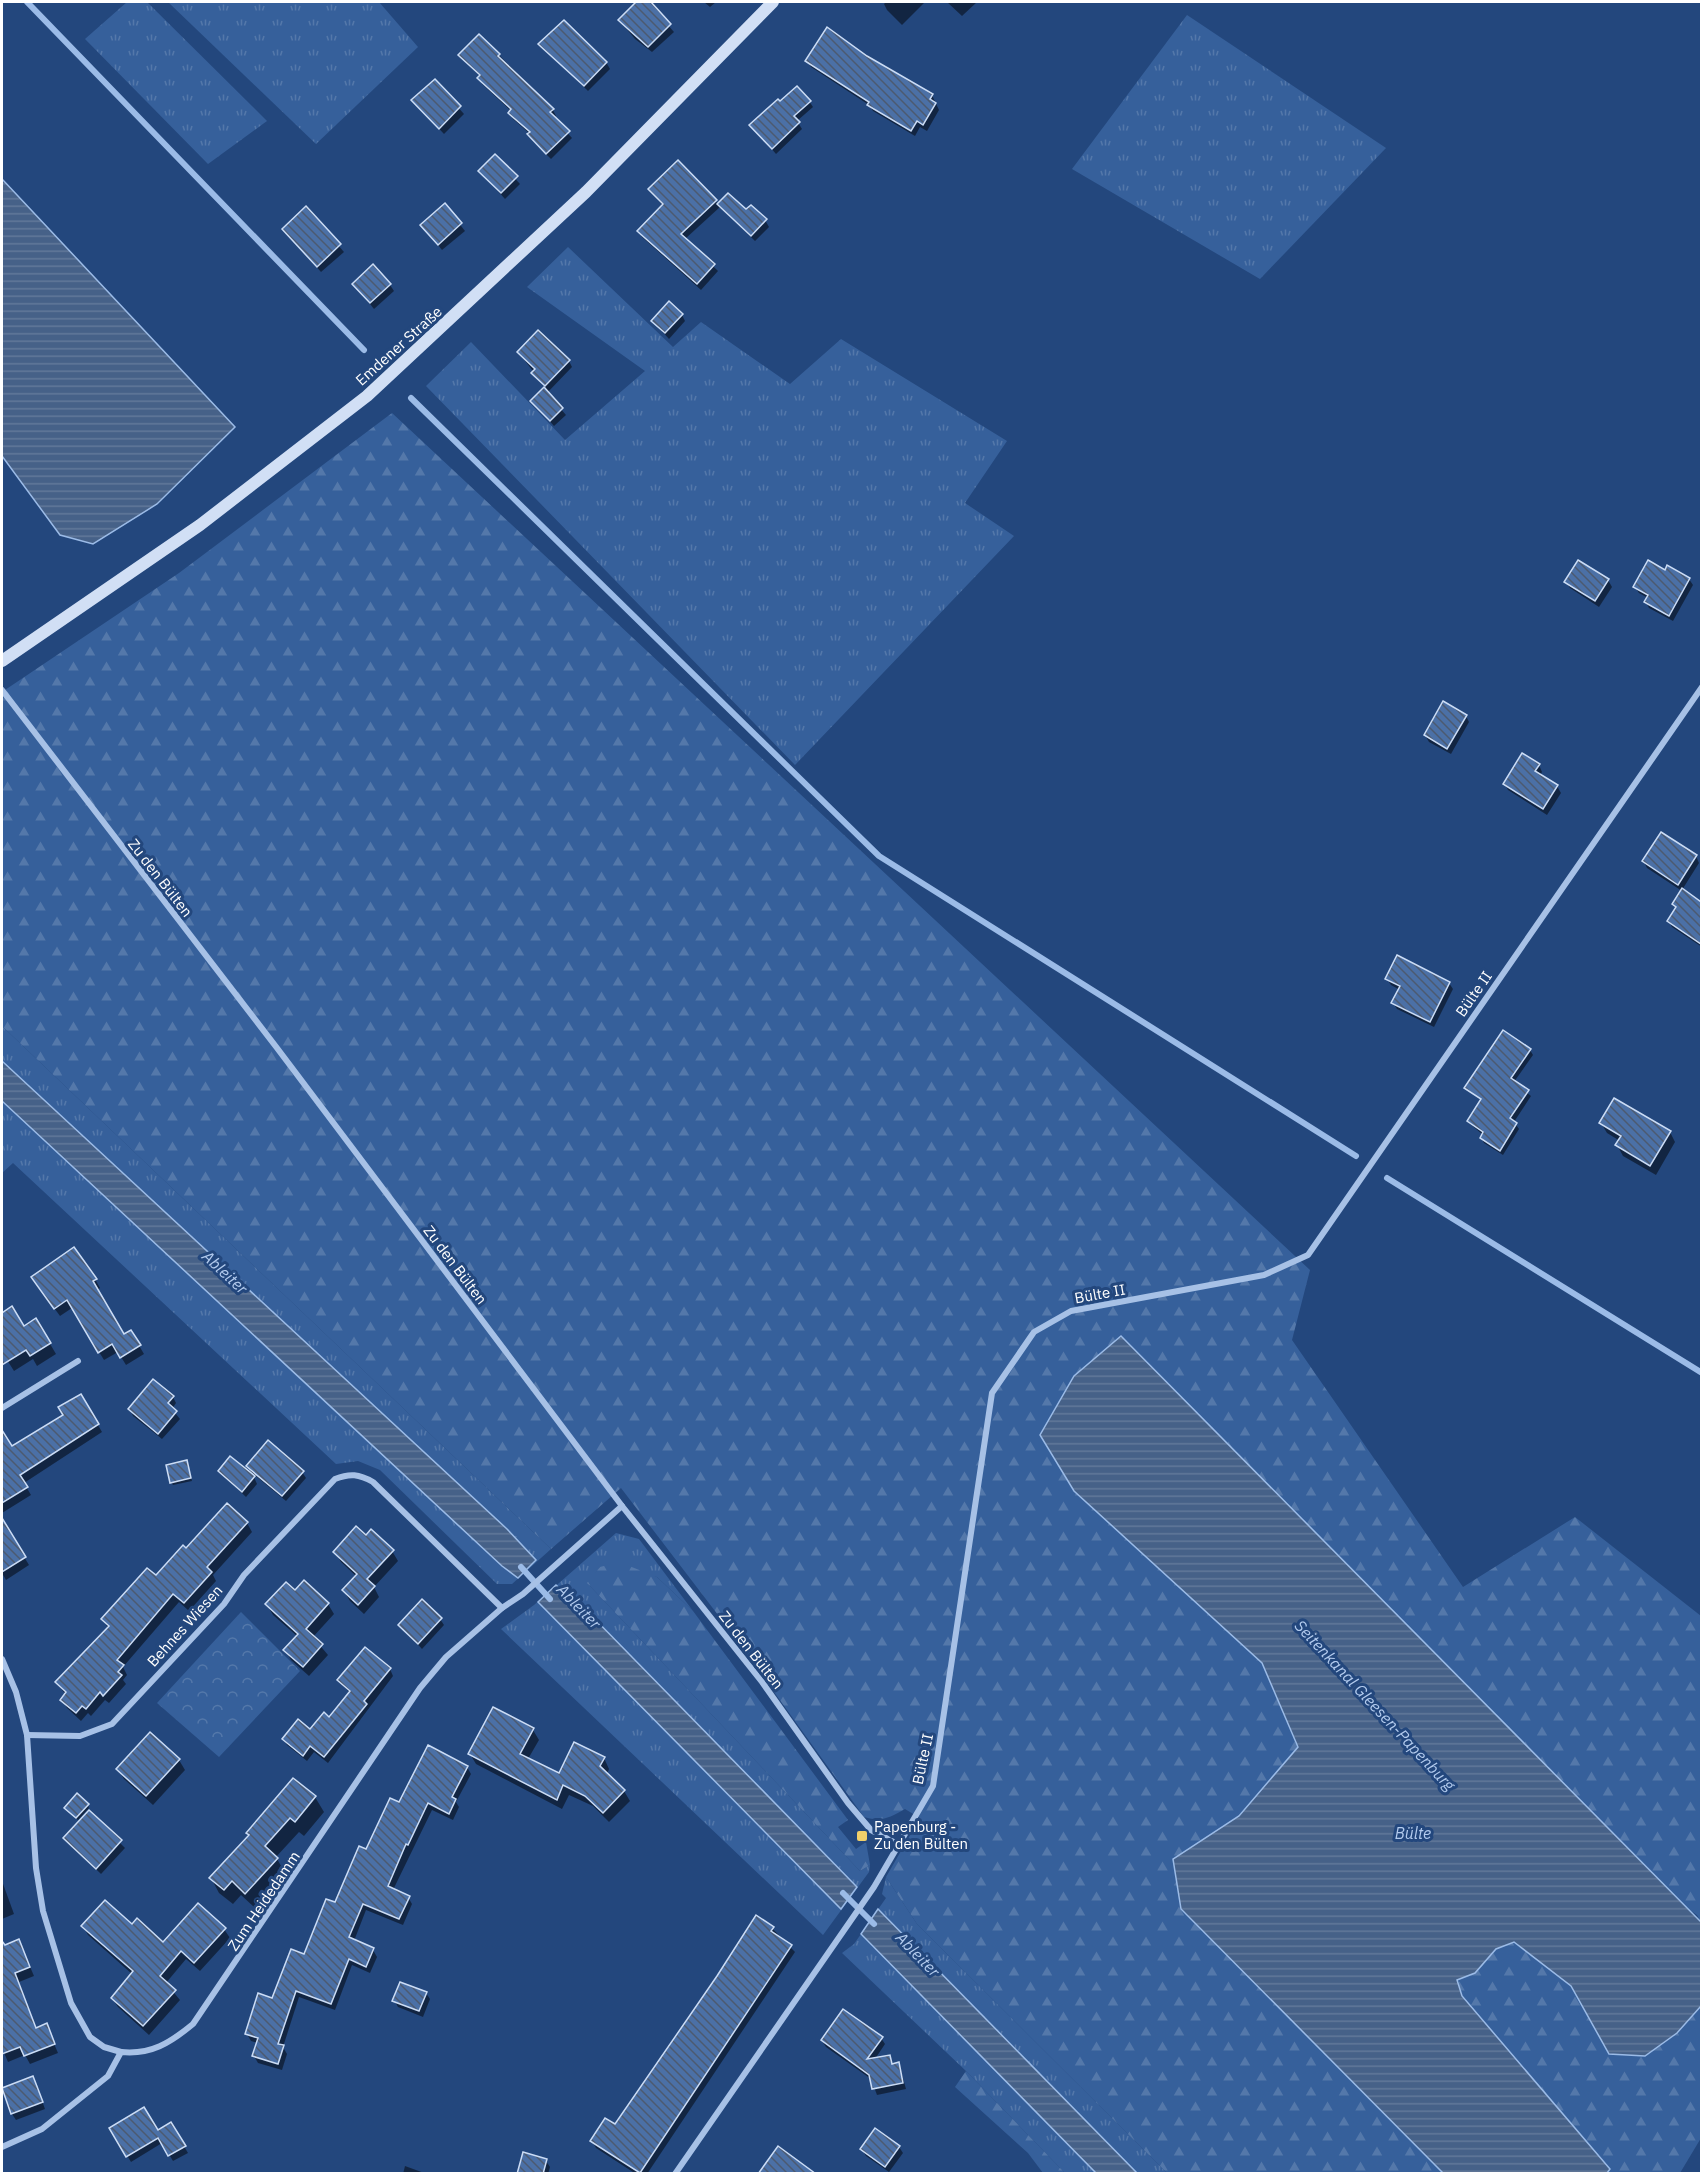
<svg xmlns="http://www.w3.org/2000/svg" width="1703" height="2175" font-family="'IBM Plex Sans',sans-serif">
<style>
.grass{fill:url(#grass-tufts)}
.forest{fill:url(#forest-firs)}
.park{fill:url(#park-crowns)}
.water{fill:url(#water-rules);stroke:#9bbbe7;stroke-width:1.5}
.shadow{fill:#0007}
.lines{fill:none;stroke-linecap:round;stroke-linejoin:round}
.stream{stroke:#9bbbe7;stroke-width:6}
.building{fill:url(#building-back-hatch);stroke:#cbdcf5;stroke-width:1.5}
.street{stroke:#a7c1e6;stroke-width:6}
.secondary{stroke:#d1dff5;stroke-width:12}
.poi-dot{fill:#f1d06a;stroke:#23477d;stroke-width:2}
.labels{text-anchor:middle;stroke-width:6;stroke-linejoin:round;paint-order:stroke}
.street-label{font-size:15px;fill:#fff;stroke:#23477d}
.poi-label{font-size:15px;fill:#fff;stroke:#23477d;text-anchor:start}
.water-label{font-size:16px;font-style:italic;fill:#b3cbee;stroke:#23477d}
</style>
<defs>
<pattern id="grass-tufts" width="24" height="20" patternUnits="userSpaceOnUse" patternTransform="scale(1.5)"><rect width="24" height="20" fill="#36609b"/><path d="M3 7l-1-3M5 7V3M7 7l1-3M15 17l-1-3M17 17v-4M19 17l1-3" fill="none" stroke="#5478aa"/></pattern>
<pattern id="forest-firs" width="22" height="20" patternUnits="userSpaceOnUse" patternTransform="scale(1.5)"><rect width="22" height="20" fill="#36609b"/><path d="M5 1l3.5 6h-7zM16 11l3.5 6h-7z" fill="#5478aa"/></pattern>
<pattern id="park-crowns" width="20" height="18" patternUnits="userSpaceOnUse" patternTransform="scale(1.5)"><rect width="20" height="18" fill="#36609b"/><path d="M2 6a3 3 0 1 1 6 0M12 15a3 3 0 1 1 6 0" fill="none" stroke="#5478aa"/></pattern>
<pattern id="water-rules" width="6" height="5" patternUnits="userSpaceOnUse" patternTransform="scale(1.5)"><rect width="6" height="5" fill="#466188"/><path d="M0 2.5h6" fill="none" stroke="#62799a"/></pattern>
<pattern id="building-back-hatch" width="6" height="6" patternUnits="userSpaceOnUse" patternTransform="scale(1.5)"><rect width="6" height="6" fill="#4b70a6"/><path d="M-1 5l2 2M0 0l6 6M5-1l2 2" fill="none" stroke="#4c5a70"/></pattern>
</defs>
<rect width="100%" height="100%" fill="#23477d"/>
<!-- grass -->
<g class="grass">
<polygon points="127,2 147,2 267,121 208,164 85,39"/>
<polygon points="168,2 379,2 418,47 316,144"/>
<polygon points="1187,15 1386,148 1260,279 1072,169"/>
<polygon points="568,247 673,347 701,322 790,384 841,339 1007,441 965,503 1014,536 795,765 426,386 471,342 565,440 645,371 527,287"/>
<polygon points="2,1026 551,1549 512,1584 497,1584 380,1470 358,1461 336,1464 13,1163 2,1173"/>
<polygon points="616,1533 639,1539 693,1611 657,1577 600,1567 588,1584 860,1871 870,1865 869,1872 823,1935 501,1629 534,1605"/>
<polygon points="886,1877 917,1924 1167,2173 1065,2173 966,2071 842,1953 854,1944 886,1898 882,1894"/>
</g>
<!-- forest -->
<g class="forest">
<path d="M392,413l918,857 -18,70 171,247 112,-70 126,99v306l-4,-7 -623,-424 188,172 36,85 -59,68 -66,43 8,50 262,264h-276l-250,-249 -31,-47 34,-59 -15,-9c-16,9 -23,13 -41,8l-136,-189 -107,-140 -70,61 -549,-523v-334l177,-119z"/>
<polygon points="619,1562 657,1577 693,1611 848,1820 838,1827 856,1849 866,1842 870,1865 860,1871 587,1583 600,1567"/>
<polygon points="1514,1942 1571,1986 1610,2054 1677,2033 1701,2006 1701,2138 1680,2173 1607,2173 1609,2168 1462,1996 1457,1979 1475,1973 1496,1949"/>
<polygon points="966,2071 1065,2173 1043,2173 1028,2153 955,2087"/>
</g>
<!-- park -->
<polygon class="park" points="241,1612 300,1671 219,1757 157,1703"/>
<!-- water -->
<g class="water">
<polygon points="2,179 235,427 157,504 93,544 60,535 2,456"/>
<polygon points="2,1061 507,1529 536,1560 518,1578 502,1566 2,1101"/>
<polygon points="1121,1336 1701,1922 1701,2006 1677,2033 1645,2056 1609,2054 1571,1986 1514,1942 1496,1949 1475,1973 1457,1980 1462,1996 1610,2169 1607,2173 1443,2173 1181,1909 1173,1859 1239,1816 1298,1747 1262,1663 1074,1491 1040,1435 1074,1376"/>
<polygon points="556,1585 586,1610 857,1887 841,1909 538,1602"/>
<polygon points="878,1909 1137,2173 1096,2173 861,1934"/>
</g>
<!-- shadow -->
<g class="shadow">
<polygon points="639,2 648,2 674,32 652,52 635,39 620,21"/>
<polygon points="704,2 716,2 710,7"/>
<polygon points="886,2 925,2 902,25 887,10 884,4"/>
<polygon points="947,2 977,2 962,16"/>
<polygon points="540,44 606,62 610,69 588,91"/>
<polygon points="460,55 499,55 553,110 556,116 554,118 572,138 551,159 533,141 530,134 513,119 510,113 511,111 482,84 480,76"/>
<polygon points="867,57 932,95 939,110 927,131 920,127 915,136 873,111 869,105 811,67 807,61"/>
<polygon points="435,81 464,114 444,134 413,101"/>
<polygon points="809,101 813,107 797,121 802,129 776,154 751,125 780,104"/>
<polygon points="495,156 520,184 505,199 480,171"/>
<polygon points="650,189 716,201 718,205 728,195 746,211 765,220 769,227 755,241 720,207 685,239 718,271 701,290 642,237 639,231 663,206"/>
<polygon points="445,205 465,231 442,250 422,225"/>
<polygon points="306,208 344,252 321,272 283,229"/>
<polygon points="354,284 390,285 394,291 374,309"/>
<polygon points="682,315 685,321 669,339 653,321"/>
<polygon points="519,353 569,361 572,367 547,393 566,415 554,426 532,401 546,388"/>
<polygon points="1665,572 1689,579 1693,585 1673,621 1649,608 1646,602 1648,598 1639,593 1635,587"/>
<polygon points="1608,580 1612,587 1599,607 1570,588 1566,582"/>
<polygon points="1466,716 1469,722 1451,754 1429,742 1425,735"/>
<polygon points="1539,765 1542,772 1540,775 1557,786 1561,793 1547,815 1508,790 1505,784"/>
<polygon points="1696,856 1699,863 1682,890 1702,903 1702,947 1672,927 1669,921 1676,909 1673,904 1682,891 1647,868 1644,862"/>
<polygon points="1387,979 1449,983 1453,989 1434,1027 1397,1009 1393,1003 1400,990 1391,985"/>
<polygon points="1530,1050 1533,1055 1514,1082 1531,1096 1514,1122 1519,1129 1503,1155 1484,1143 1481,1138 1483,1135 1468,1122 1482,1101 1466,1088"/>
<polygon points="1601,1123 1670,1132 1675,1142 1656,1175 1623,1156 1617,1145 1620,1141 1607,1133"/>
<polygon points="95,1279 100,1288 96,1291 124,1336 131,1332 144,1354 126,1365 118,1352 104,1360 72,1308 60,1316 38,1286"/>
<polygon points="12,1309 24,1328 36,1320 56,1354 37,1366 33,1359 14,1371 2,1352 2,1315"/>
<polygon points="81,1396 102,1432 24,1483 31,1495 2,1513 2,1433 12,1448 64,1415"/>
<polygon points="173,1397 176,1403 172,1409 180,1419 162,1439 133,1416 130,1409"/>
<polygon points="188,1465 192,1481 173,1485 171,1482"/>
<polygon points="248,1466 302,1472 306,1478 286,1501 251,1472"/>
<polygon points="220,1472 254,1477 257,1484 246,1497"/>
<polygon points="227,1505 247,1523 252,1532 213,1575 216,1581 189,1611 179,1602 123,1667 127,1675 123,1680 126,1684 109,1703 105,1700 91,1716 88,1713 81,1721 67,1708 62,1700 66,1695 57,1683 108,1628 103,1619 186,1550"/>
<polygon points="2,1520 29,1565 6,1580 2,1573"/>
<polygon points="366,1537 392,1551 398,1561 374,1587 379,1597 364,1614 350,1601 344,1591 357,1577 341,1562 335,1552"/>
<polygon points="304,1582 328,1604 334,1614 313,1637 328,1655 309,1676 291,1660 285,1650 297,1636 273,1615 267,1605 295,1592"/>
<polygon points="440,1619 444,1625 422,1649 400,1625"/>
<polygon points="390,1669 393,1676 328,1763 314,1752 307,1761 287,1745 283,1739 311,1732 330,1719 350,1693 339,1680"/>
<polygon points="533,1730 539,1740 528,1759 560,1775 604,1758 609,1769 607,1774 624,1791 630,1801 609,1822 593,1806 569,1795 562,1809 476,1764 470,1754"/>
<polygon points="150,1734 179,1760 185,1770 153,1805 124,1779 118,1769"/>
<polygon points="467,1767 471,1774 456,1802 459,1807 453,1820 432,1810 393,1890 408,1897 412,1904 403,1925 366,1910 354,1941 373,1950 377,1957 370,1973 352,1965 335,2010 299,1997 283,2047 287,2054 282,2070 258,2063 254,2056 258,2043 251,2041 247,2034 305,1956 367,1851 399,1804"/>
<polygon points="294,1780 315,1797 324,1812 304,1836 299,1832 276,1857 285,1873 254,1907 241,1895 233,1904 219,1893 211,1878 250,1836"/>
<polygon points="88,1805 89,1808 78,1820 67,1810"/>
<polygon points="89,1812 125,1848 101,1874 65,1839"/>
<polygon points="2,1881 14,1914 2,1919"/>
<polygon points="83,1926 132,1927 163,1944 224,1929 230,1938 200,1971 186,1959 166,1983 180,2000 149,2035 118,2007 112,1998 132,1974 88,1935"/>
<polygon points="772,1928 795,1952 647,2174 636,2174 596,2148 592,2141 615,2126"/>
<polygon points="19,1941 34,1976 19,1982 36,2029 46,2025 58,2053 30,2064 25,2055 8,2062 2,2048 2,1948"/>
<polygon points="426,1993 430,1999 423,2017 398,2007 394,2000"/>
<polygon points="881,2038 885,2044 875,2059 889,2056 893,2065 899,2064 906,2089 877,2095 871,2079 826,2047 822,2041"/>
<polygon points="36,2084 45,2109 16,2120 12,2114"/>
<polygon points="171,2124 188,2153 173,2161 162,2143 131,2162 111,2129 157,2132"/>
<polygon points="899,2147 903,2153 889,2172 866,2156 862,2149"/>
<polygon points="546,2161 550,2167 548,2174 519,2174"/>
<polygon points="405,2166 427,2174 403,2174"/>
</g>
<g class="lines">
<!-- stream -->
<g class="stream">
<polyline points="27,2 364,350"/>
<polyline points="411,398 879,856 1356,1156"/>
<polyline points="1387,1178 1702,1373"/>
<polyline points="521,1567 550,1599"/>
<polyline points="843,1893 874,1924"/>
</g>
</g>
<!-- building -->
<g class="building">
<polygon points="636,2 651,2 671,24 648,47 618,20"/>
<polygon points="564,20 607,62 584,86 538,44"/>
<polygon points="827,27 867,56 933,94 930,99 936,103 923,125 917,121 911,131 867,105 869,102 805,61"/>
<polygon points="479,34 500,54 498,56 554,109 550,112 570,131 546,154 527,134 530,132 508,113 511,109 477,78 480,75 458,55"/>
<polygon points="435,79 461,106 439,129 411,100"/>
<polygon points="797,86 811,101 794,116 800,122 772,149 749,125 778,99 780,101"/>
<polygon points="495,154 518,176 501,193 478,171"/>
<polygon points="678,160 717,200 681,234 715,264 697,284 637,231 663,204 648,189"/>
<polygon points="728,193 746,209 751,205 767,219 751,236 717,204"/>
<polygon points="445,203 462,223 438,245 420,225"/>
<polygon points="306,206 341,244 317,267 282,229"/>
<polygon points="373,264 391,284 370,303 352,284"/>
<polygon points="669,301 683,314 665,333 651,321"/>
<polygon points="538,330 570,360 545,386 531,373 535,369 517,352"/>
<polygon points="544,387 563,408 550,421 530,401"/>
<polygon points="1578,560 1609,579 1595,601 1564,582"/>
<polygon points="1648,560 1665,570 1667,565 1690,578 1669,616 1644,602 1648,595 1633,587"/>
<polygon points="1443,701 1467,715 1447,749 1424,735"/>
<polygon points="1522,753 1540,764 1535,771 1558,785 1543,809 1503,784"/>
<polygon points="1661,832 1697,855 1678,885 1642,861"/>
<polygon points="1682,888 1701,902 1701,944 1667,921 1676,907 1672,904"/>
<polygon points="1397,955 1450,982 1430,1022 1391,1003 1400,986 1385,979"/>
<polygon points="1503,1030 1531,1049 1511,1078 1529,1090 1510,1118 1517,1123 1500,1151 1480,1138 1483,1132 1467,1121 1481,1099 1464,1088"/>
<polygon points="1614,1098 1671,1131 1650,1166 1615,1145 1621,1136 1599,1123"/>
<polygon points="74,1247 97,1279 93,1281 124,1334 131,1330 141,1345 120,1358 112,1344 98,1353 67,1300 54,1309 31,1277"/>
<polygon points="12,1306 24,1326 36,1318 51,1343 30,1356 26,1350 2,1365 2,1313"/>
<polygon points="153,1379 174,1396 168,1403 177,1411 158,1434 128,1409"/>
<polygon points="81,1394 99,1424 20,1475 28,1487 2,1503 2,1430 12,1446 63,1415 58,1407"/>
<polygon points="268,1440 304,1471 282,1496 246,1466"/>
<polygon points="230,1456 255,1476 242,1492 218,1471"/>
<polygon points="187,1460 191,1478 170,1483 166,1465"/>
<polygon points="227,1503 248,1522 207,1567 212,1572 184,1603 173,1594 117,1660 124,1665 118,1672 122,1675 103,1696 100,1692 86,1709 82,1706 76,1713 60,1700 66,1692 55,1682 109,1626 101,1619 147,1568 156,1575 183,1545 186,1548"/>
<polygon points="2,1518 26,1557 2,1572"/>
<polygon points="356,1526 366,1535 371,1529 394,1550 367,1579 375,1586 358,1605 342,1590 357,1574 333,1552"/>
<polygon points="304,1580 329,1603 306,1629 323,1644 303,1667 283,1650 298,1634 265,1604 286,1582 295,1590"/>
<polygon points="422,1599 442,1618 418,1644 398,1625"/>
<polygon points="365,1647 391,1668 364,1701 367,1704 324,1757 310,1746 303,1756 282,1739 298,1719 310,1729 324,1712 329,1717 350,1691 337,1680"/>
<polygon points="493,1707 534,1728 520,1754 559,1773 574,1742 605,1757 600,1766 625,1790 603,1813 585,1796 563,1785 557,1800 468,1754"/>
<polygon points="150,1732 180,1759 146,1796 116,1769"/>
<polygon points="428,1745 468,1766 452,1797 456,1799 449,1814 428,1803 408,1845 406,1844 388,1886 410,1896 399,1919 363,1904 349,1937 374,1948 366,1967 349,1959 331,2004 296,1991 278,2044 284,2045 278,2064 252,2056 258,2038 245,2034 258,1993 272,1998 291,1949 304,1954 326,1899 335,1902 359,1846 366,1849 390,1798 399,1802"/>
<polygon points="293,1778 316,1796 295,1822 290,1818 265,1846 278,1858 245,1894 232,1881 224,1890 209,1878 249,1835 246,1833"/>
<polygon points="77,1793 89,1804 76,1818 64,1808"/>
<polygon points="89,1810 122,1840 96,1869 63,1838"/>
<polygon points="105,1900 132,1924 137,1918 163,1942 198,1903 226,1928 194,1963 181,1951 160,1976 176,1990 143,2026 111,1998 133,1971 81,1926"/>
<polygon points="756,1915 774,1927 771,1931 792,1945 640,2173 590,2141 605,2118 615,2124 717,1976"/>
<polygon points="19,1939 30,1967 15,1973 36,2028 47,2023 55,2044 24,2056 20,2047 2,2054 2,1941 5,1945"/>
<polygon points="400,1982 427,1992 419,2011 392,2001"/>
<polygon points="843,2009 883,2037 867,2059 890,2055 892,2064 899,2062 903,2083 872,2089 869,2075 821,2040"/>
<polygon points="33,2076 43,2102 11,2114 2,2088"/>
<polygon points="144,2107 158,2130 171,2122 186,2146 168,2156 158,2138 126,2157 109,2128"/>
<polygon points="875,2128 900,2146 885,2167 860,2149"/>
<polygon points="778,2146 816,2174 758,2174"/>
<polygon points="523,2152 547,2159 543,2174 517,2174"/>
</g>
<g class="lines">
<!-- street -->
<g class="street">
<polyline points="2,690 277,1048 622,1506 762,1682 848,1803 871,1830 897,1844"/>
<polyline points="2,1408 78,1361"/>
<polyline points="2,1659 16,1692 27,1735 36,1868 43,1911 71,2003 90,2037 104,2047 121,2052"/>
<path d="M27,1735l53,1 32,-12 112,-120 20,-29 91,-96c15,-6 24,-5 38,3l129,126"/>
<path d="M2,2147l40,-18 66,-53 13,-24c30,3 49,-9 72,-28l227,-336 26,-31 56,-49 21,-14 99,-88"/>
<polyline points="675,2174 874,1887 933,1786 992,1393 1034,1332 1071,1311 1264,1275 1308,1255 1702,687"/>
</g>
<!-- secondary -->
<polyline class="secondary" points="2,661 200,525 367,396 586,192 773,2"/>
</g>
<!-- markers -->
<rect class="poi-dot" x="856" y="1830" width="12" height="12" rx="3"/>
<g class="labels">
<!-- street labels -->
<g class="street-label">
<text transform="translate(399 346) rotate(-42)" y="5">Emdener Straße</text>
<text transform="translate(160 878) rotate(52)" y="5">Zu den Bülten</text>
<text transform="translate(1474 994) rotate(-55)" y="5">Bülte II</text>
<text transform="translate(455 1265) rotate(53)" y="5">Zu den Bülten</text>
<text transform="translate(1100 1294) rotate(-10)" y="5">Bülte II</text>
<text transform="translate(185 1626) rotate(-48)" y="5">Behnes Wiesen</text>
<text transform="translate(751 1650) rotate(52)" y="5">Zu den Bülten</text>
<text transform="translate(923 1759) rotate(-78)" y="5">Bülte II</text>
<text transform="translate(264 1901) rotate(-56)" y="5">Zum Heidedamm</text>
</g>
<!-- poi labels -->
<g class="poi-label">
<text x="874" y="1832">Papenburg -<tspan x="874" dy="17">Zu den Bülten</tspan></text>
</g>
<!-- water labels -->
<g class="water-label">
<text transform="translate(225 1272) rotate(43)" y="6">Ableiter</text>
<text transform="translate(579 1606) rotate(46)" y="6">Ableiter</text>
<text transform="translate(1375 1705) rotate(47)" y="6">Seitenkanal Gleesen-Papenburg</text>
<text x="1413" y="1839">Bülte</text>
<text transform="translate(918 1954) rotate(46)" y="6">Ableiter</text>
</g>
</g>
<!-- border -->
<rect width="1703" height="2175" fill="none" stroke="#ffffff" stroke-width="6"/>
</svg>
